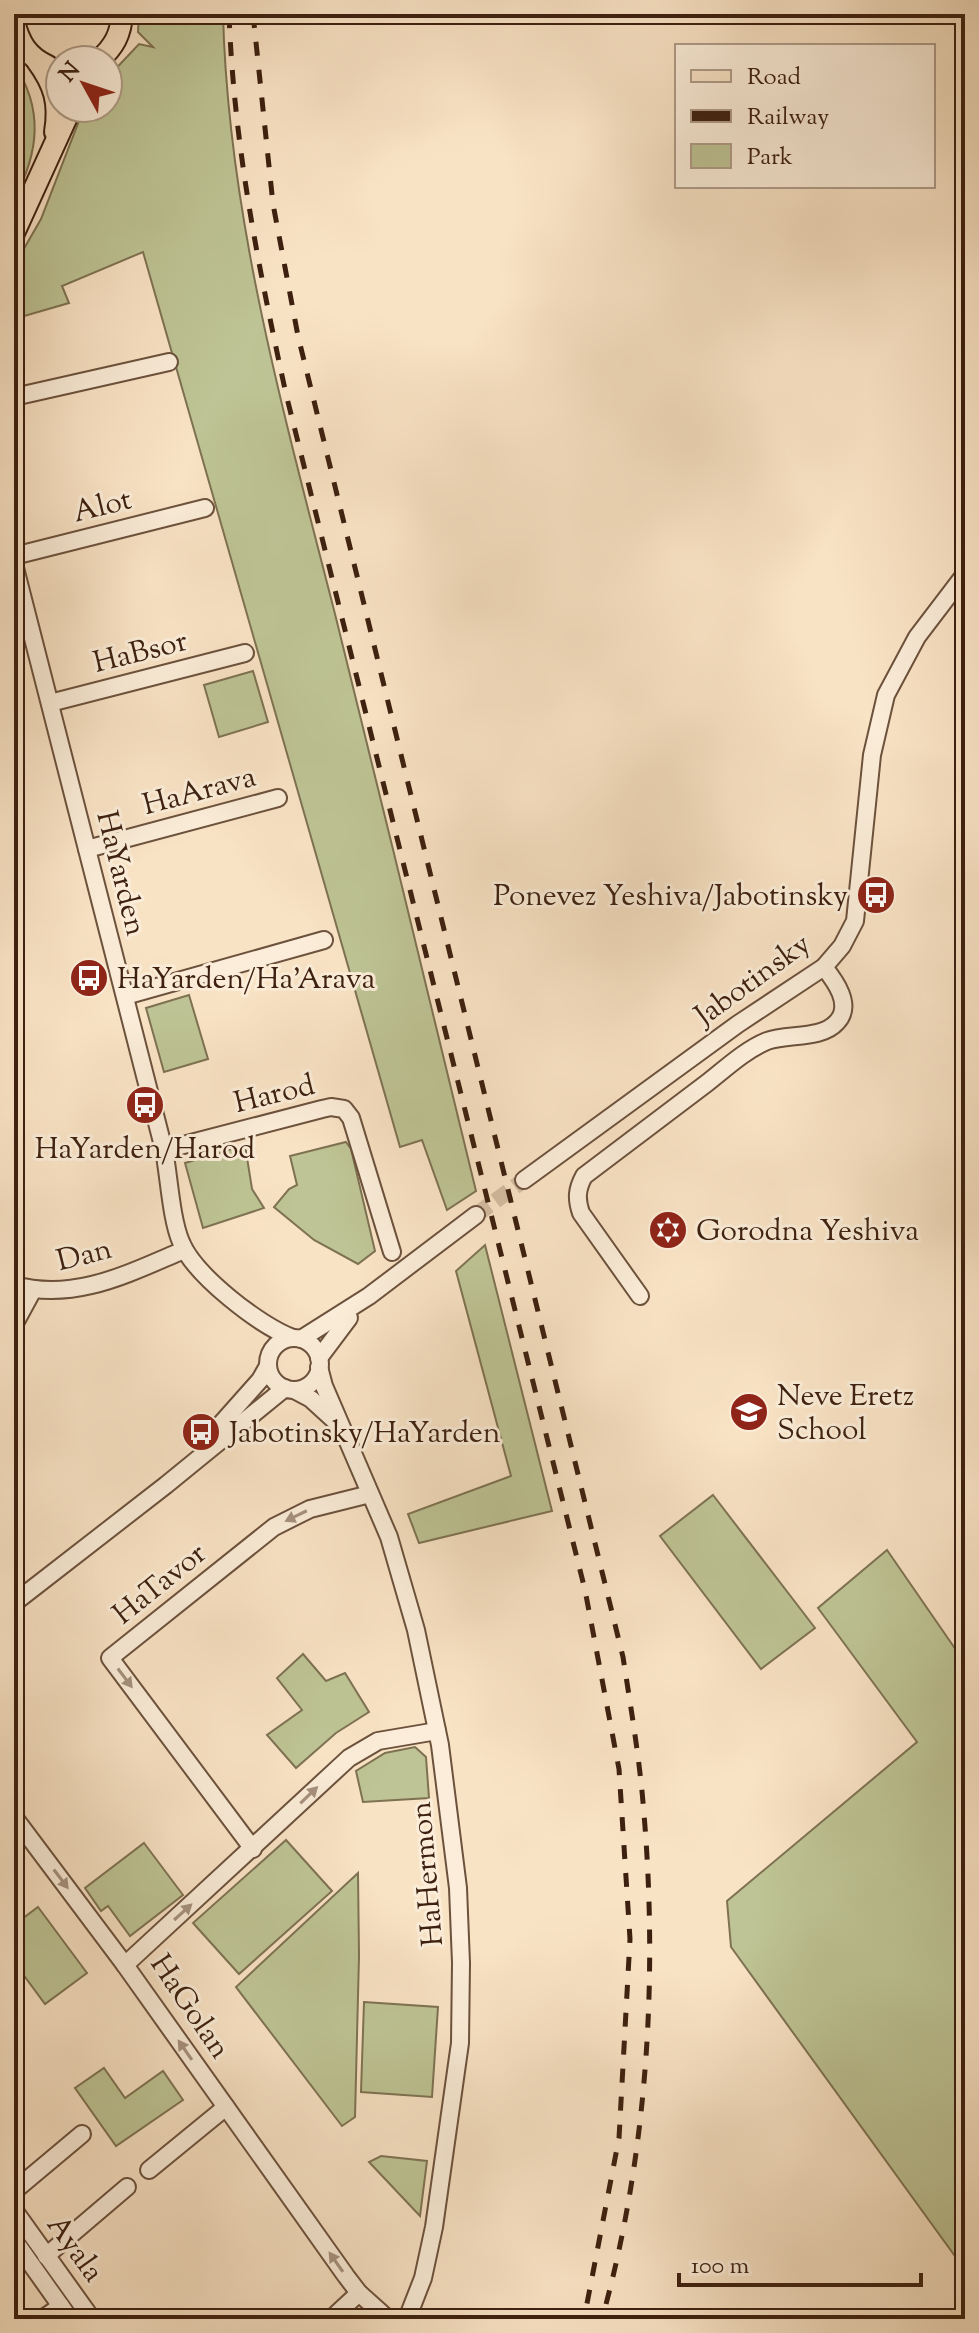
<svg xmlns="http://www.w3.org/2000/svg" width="979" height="2333" font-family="'Sorts Mill Goudy',serif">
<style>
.green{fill:#bec495;stroke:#7e7252;stroke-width:2}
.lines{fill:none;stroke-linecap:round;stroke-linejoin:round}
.minor-tunnel{stroke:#d3bca1;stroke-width:16;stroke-dasharray:16 8;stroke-linecap:butt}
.minor-casing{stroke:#6c513c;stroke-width:20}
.major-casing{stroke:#3d200f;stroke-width:24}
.minor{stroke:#fbedd9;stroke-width:16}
.major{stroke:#f9e3c5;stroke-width:20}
.rail{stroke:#3d200f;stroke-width:5;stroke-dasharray:14 14;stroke-linecap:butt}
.oneway{fill:#a6917e}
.labels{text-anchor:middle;stroke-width:6;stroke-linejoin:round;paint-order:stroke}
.street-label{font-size:30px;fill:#3d200f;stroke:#fbedd9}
.poi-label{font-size:30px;fill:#3d200f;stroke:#fbedd9;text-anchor:start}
</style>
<rect width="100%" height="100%" fill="#f9e3c5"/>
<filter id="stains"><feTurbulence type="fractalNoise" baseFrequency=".0025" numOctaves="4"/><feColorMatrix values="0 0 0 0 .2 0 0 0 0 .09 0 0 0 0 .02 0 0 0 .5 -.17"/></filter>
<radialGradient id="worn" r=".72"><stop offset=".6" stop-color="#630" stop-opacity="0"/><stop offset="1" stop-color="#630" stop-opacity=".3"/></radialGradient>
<!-- green -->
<g class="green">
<path d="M139,14h84c5,203 62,404 112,600 48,192 94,385 141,577l-29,19 -25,-70 -22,7 -257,-895 -81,34 7,17 -55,16v-53l27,-47 43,-111h24v-31l31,-33 14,3 -15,-15z"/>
<path d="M14,64c30,45 25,89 0,135z"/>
<polygon points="253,671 268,722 219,737 204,685"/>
<polygon points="189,995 208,1059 164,1072 146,1008"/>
<polygon points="346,1142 351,1149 375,1251 358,1264 314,1240 274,1207 289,1189 297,1185 290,1156"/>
<polygon points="245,1145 252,1189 264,1208 203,1228 185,1163"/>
<polygon points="485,1245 552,1511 419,1543 408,1514 511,1476 456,1271"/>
<polygon points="713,1495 815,1628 761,1669 660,1536"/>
<polygon points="887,1550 965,1663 965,2270 731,1947 727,1901 917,1742 818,1608"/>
<polygon points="303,1654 326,1681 345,1673 369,1712 336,1733 296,1768 267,1735 302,1710 277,1678"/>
<polygon points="415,1747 426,1757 429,1798 363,1802 356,1771 385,1753"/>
<polygon points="286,1840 332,1891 239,1974 193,1923"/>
<polygon points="144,1843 183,1895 130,1936 108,1906 101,1911 85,1888"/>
<polygon points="358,1873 359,1956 355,2117 342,2126 236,1987"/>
<polygon points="38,1907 87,1973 45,2004 14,1962 14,1925"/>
<polygon points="364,2002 438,2007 432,2097 361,2092"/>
<polygon points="104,2068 125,2098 163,2071 183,2100 116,2146 75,2088"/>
<polygon points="381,2156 427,2161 420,2216 369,2162"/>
</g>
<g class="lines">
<!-- minor-tunnel -->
<polyline class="minor-tunnel" points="476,1215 524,1180"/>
<defs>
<g id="minor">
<polyline points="14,397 169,362"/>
<polyline points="14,556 205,508"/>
<path d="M14,564l150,586c5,26 7,69 17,92 13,33 79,84 112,96"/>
<polyline points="50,703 245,653"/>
<polyline points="87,849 278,798"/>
<polyline points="125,996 324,940"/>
<polyline points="164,1150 322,1109 331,1107 344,1109 351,1118 392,1252"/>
<polyline points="524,1180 738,1024 824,967 842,946 855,921 872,755 886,695 917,637 965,574"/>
<path d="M14,1285c61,17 115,-12 170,-35"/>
<path d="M640,1296l-59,-83c-5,-15 -4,-24 3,-37 41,-31 82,-62 123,-93 18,-14 38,-33 60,-42 21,-8 54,-1 70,-19 16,-17 -2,-41 -13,-55"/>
<polyline points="14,1325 33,1290"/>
<circle cx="294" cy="1364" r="26"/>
<polyline points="301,1339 369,1296 476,1215"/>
<polyline points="319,1358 349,1318"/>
<polyline points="319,1367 324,1386 389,1537 416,1630 440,1745 458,1888 461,1963 460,2043 434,2227 423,2278 407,2319"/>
<polyline points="294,1390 311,1399 334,1420"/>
<polyline points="204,1443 260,1380 268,1366"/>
<polyline points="14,1603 166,1485 285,1388"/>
<polyline points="14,1817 125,1965 346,2276 359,2293 388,2319"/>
<polyline points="253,1849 110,1658 274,1527 310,1509 370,1494"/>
<polyline points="125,1965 349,1758 378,1741 437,1731"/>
<polyline points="149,2170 226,2107"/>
<polyline points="14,2191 82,2134"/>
<polyline points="14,2210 92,2319"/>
<polyline points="14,2240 70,2319"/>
<polyline points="46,2256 127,2187"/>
<polyline points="42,2319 61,2306"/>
<polyline points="331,2319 359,2293"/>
</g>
<g id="major">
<path d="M14,21c5,22 14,36 34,45"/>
<path d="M99,60c15,-13 22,-26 23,-46"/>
<path d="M37,61c17,23 23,42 18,71"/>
<polyline points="14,233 71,108"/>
</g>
</defs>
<!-- minor casing -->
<use href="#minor" class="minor-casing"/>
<!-- major casing -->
<use href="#major" class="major-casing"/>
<!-- minor -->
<use href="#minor" class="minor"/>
<!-- major -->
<use href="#major" class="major"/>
<!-- rail -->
<g class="rail">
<path d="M229,14c5,132 29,251 57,380l299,1196 34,179 11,170 -11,199 -35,181"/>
<path d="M253,14l20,190 25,132 325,1321c8,52 17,104 21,157 14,167 3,343 -42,505"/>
</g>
</g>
<!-- one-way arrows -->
<defs><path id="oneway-solid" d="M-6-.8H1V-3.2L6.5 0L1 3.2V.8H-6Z" transform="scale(2)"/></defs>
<g class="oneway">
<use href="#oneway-solid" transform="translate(296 1516) rotate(154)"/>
<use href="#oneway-solid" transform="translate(125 1678) rotate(53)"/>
<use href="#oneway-solid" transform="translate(309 1795) rotate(-44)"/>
<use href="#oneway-solid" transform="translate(61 1879) rotate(53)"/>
<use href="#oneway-solid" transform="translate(183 1912) rotate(-42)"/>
<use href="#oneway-solid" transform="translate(185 2050) rotate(-125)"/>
<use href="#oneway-solid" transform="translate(336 2262) rotate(-125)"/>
</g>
<!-- icons -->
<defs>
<symbol id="bus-disc" viewBox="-11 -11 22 22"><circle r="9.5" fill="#8f2418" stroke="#fbedd9"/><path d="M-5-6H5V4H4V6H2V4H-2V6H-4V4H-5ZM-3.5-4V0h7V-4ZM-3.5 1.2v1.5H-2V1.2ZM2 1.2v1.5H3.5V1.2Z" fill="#fff"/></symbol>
<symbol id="synagogue-disc" viewBox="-11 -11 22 22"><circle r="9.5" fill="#8f2418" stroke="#fbedd9"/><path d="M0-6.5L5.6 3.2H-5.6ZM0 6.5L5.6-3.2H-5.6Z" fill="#fff"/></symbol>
<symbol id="school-disc" viewBox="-11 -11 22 22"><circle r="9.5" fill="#8f2418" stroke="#fbedd9"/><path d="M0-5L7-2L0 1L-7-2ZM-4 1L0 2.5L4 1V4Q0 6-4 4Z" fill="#fff"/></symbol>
</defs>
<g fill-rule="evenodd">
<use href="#bus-disc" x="854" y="873" width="44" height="44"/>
<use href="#bus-disc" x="67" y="956" width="44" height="44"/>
<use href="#bus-disc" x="123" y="1083" width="44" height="44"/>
<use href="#synagogue-disc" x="646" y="1208" width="44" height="44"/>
<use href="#school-disc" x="727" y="1390" width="44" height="44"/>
<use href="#bus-disc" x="179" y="1410" width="44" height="44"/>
</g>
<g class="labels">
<!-- street labels -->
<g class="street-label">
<text transform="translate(102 505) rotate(-14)" y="10">Alot</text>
<text transform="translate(140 651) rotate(-14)" y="10">HaBsor</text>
<text transform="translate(199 790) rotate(-15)" y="10">HaArava</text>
<text transform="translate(122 873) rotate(76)" y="10">HaYarden</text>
<text transform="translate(752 979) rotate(-36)" y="10">Jabotinsky</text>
<text transform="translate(274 1093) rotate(-14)" y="10">Harod</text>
<text transform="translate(84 1254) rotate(-14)" y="10">Dan</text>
<text transform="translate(159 1583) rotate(-39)" y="10">HaTavor</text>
<text transform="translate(426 1874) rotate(-95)" y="10">HaHermon</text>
<text transform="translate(191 2006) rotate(56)" y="10">HaGolan</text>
<text transform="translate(76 2248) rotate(54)" y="10">Ayala</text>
</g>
<!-- poi labels -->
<g class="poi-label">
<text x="848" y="905" text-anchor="end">Ponevez Yeshiva/Jabotinsky</text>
<text x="117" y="988">HaYarden/Ha'Arava</text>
<text x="145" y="1158" text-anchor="middle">HaYarden/Harod</text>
<text x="696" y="1240">Gorodna Yeshiva</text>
<text x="777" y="1405">Neve Eretz<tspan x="777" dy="34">School</tspan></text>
<text x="229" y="1442">Jabotinsky/HaYarden</text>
</g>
</g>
<!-- margin -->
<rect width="979" height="2333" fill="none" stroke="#f9e3c5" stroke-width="48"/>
<rect x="16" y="16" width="947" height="2301" fill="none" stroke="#3d200f" stroke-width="4"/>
<rect x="24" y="24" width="931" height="2285" fill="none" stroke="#3d200f" stroke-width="2"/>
<!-- legend -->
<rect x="675" y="44" width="260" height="144" fill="#fbedd9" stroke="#af9b88" stroke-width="2"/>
<rect x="691" y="70" width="40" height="12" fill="#f9e3c5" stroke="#af9b88" stroke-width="2"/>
<text x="747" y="84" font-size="24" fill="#3d200f">Road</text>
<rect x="691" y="110" width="40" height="12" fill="#3d200f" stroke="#af9b88" stroke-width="2"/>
<text x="747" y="124" font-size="24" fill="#3d200f">Railway</text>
<rect x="691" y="144" width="40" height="24" fill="#bec495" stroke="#af9b88" stroke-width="2"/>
<text x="747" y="164" font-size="24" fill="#3d200f">Park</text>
<!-- north arrow -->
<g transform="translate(84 84) rotate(310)"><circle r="38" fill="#fbedd9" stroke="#af9b88" stroke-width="2"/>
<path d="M0-6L14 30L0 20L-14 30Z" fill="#8f2418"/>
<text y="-12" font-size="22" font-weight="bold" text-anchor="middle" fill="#3d200f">N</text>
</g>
<!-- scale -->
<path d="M679 2273v12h242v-12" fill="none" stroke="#3d200f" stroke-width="4"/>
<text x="691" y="2273" font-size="24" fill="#3d200f" stroke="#fbedd9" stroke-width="6" paint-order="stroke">100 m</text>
<rect width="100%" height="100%" filter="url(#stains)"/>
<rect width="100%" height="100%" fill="url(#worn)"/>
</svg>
